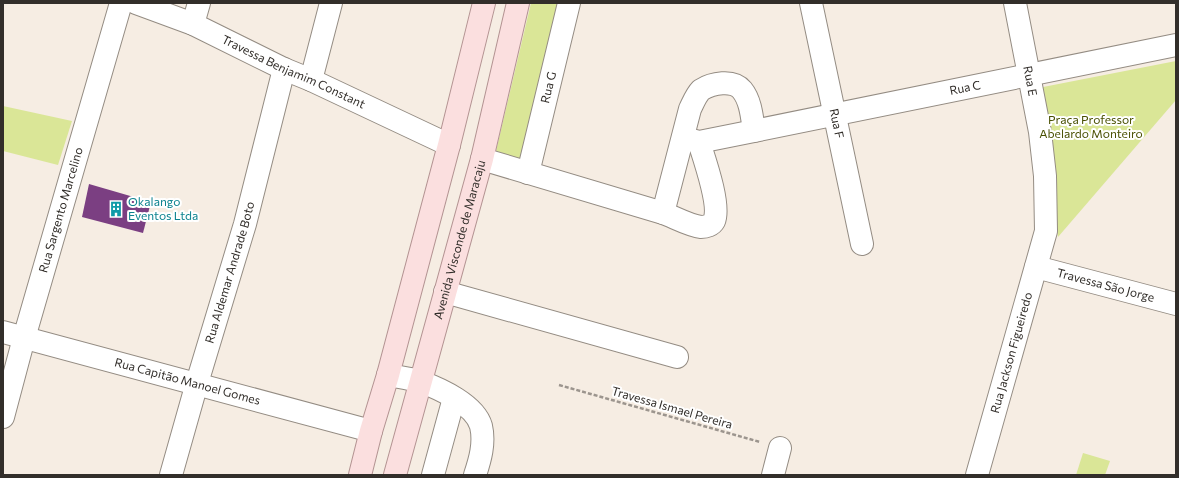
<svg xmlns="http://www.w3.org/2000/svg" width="1179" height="478" font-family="Commissioner,sans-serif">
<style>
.green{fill:#dae697}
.building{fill:#7b3f82}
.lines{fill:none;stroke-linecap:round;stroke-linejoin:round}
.minor-casing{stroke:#948c83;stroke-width:24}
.major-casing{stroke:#b39392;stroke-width:24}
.path{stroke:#9c958e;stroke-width:2.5;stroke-dasharray:4 2;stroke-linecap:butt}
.minor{stroke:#fff;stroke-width:22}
.major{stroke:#fbdfdf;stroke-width:22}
.labels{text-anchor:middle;stroke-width:4;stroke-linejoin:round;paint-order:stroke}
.street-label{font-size:12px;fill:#322e2a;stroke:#fff}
.park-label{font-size:12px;fill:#495002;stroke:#fff}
.culture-label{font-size:12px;fill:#0d838f;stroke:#fff;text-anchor:start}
</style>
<rect width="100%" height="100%" fill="#f6ede3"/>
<!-- green -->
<g class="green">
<polygon points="531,3 559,3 521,160 496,151"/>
<polygon points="1176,61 1176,100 1058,237 1038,88"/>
<polygon points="3,106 72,121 58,165 3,151"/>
<polygon points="1083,453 1110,461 1105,475 1076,475"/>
</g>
<!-- building -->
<polygon class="building" points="89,184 151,202 143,233 82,217"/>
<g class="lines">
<defs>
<g id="minor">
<path id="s1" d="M136,3l57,21 91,45 27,11 138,65"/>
<path id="s2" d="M811,3l51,241"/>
<polyline points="193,24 199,3"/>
<polyline points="311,80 331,3"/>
<path id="s3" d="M683,138l16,4 55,-11 422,-86"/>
<path d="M482,159l181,54c11,4 27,13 38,14 5,0 11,-2 13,-6 7,-15 -10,-63 -15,-79"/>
<path id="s4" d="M528,173l41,-170"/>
<path d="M663,213l27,-104c3,-6 6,-14 11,-19 11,-7 32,-11 41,0 9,11 10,28 12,41"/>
<path id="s5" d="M1036,267l140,37"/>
<polyline points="445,292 677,357"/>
<path id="s6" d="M3,332l368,99"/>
<path d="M388,375c10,2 22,3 33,7 20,7 54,23 60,44 4,17 -1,34 -6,49"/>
<path id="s7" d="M3,417l21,-79 97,-335"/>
<path id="s8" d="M171,475l26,-92 48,-159 39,-155"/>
<polyline points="433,475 454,398"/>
<polyline points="773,475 780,448"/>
<path id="s9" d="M977,475l69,-244 -1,-55 -5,-44 -25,-129"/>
</g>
<g id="major">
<polyline points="360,475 371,431 388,375 449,145 484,3"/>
<path id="s10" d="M395,475l87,-316 36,-156"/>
</g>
</defs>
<!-- minor casing -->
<use href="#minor" class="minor-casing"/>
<!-- major casing -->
<use href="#major" class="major-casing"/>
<!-- path -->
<polyline class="path" points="559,385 760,442"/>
<!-- minor -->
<use href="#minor" class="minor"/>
<!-- major -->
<use href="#major" class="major"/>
</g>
<!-- icons -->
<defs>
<symbol id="building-bare" viewBox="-9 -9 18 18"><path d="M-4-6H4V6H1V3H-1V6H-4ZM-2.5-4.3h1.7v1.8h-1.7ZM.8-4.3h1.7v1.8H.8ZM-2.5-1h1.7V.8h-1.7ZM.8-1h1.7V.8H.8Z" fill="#0f9aa8" stroke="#fff" stroke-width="2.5" paint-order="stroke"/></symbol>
</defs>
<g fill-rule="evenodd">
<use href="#building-bare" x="105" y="198" width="22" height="22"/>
</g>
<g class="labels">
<!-- street labels -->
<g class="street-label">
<text dy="4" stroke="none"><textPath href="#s1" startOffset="172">Travessa Benjamim Constant</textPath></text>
<text transform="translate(1030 81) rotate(79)" y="4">Rua E</text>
<text dy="4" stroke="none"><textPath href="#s4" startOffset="88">Rua G</textPath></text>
<text dy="4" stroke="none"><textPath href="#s3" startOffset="288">Rua C</textPath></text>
<text dy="4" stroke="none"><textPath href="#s2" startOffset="123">Rua F</textPath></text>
<text dy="4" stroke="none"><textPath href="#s7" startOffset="215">Rua Sargento Marcelino</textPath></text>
<text dy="4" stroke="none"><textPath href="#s10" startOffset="244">Avenida Visconde de Maracaju</textPath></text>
<text dy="4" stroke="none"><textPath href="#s8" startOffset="211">Rua Aldemar Andrade Boto</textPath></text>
<text dy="4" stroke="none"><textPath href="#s5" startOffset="72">Travessa São Jorge</textPath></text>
<text dy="4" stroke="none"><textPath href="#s9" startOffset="127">Rua Jackson Figueiredo</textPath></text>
<text dy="4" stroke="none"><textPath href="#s6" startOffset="191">Rua Capitão Manoel Gomes</textPath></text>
<text transform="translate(672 408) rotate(16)" y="4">Travessa Ismael Pereira</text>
</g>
<!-- park labels -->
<g class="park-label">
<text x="1091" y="124">Praça Professor<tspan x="1091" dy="14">Abelardo Monteiro</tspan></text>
</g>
<!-- culture labels -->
<g class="culture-label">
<text x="128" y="206">Okalango<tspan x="128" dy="14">Eventos Ltda</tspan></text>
</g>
</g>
<!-- border -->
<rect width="1179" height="478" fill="none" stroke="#322e2a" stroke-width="8"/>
</svg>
